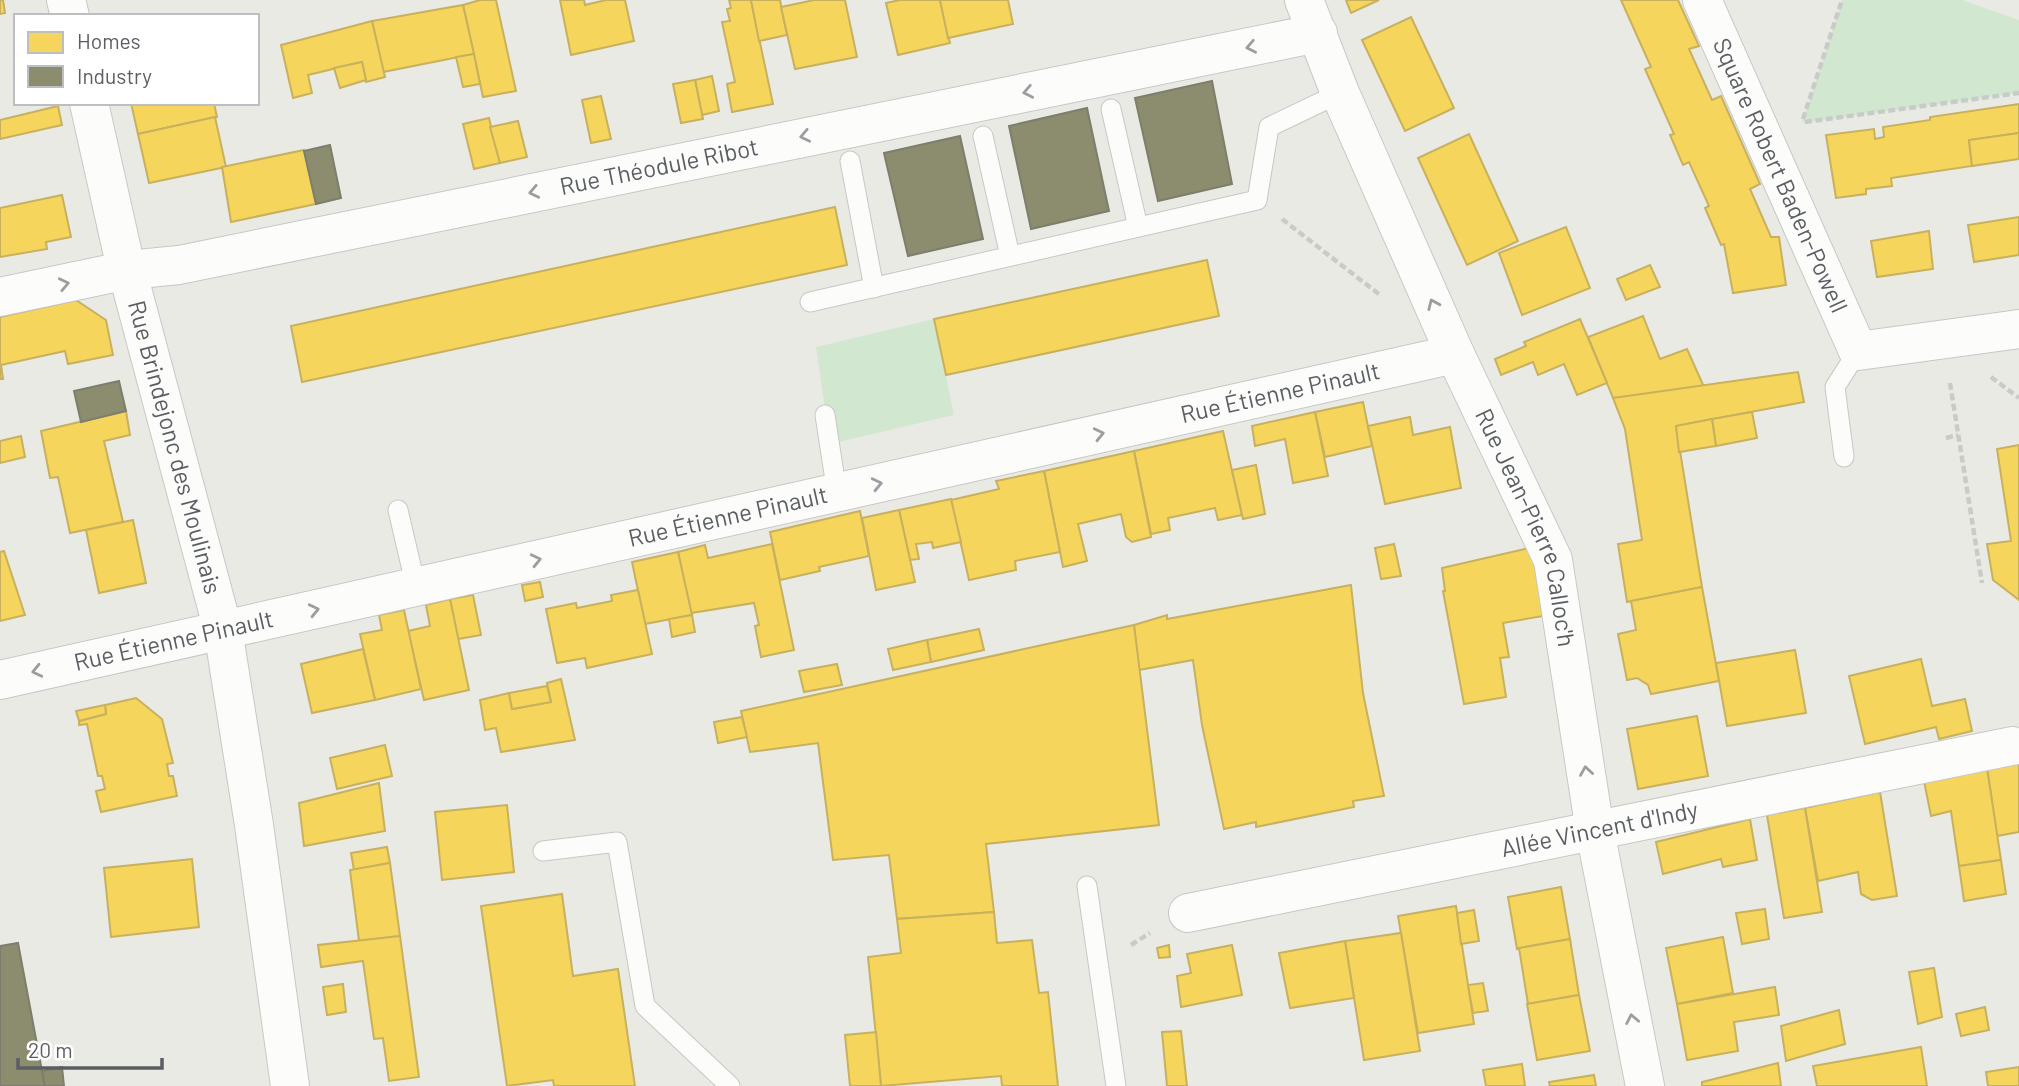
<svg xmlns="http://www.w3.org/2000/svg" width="2019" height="1086" font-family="Barlow,sans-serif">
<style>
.green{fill:#d2e7d0}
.homes{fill:#f6d55c;stroke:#c7b15e;stroke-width:2}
.industry{fill:#8c8c6e;stroke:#7d7e6b;stroke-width:2}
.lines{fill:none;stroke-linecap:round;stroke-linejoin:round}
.service-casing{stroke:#c7c7c7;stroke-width:21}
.minor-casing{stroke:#c7c7c7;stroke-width:40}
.path{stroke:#c7ccc9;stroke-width:4.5;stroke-dasharray:7 3.5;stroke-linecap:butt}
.service{stroke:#fcfcfb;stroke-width:19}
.minor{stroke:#fcfcfb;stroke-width:38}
.oneway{stroke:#9b9da0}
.labels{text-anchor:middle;stroke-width:7;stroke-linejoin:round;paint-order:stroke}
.street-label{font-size:24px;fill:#5a5d63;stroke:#fff}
</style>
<rect width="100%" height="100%" fill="#eaeae5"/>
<!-- green -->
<g class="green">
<polygon points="1842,0 1962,0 2019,20 2019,93 1802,123"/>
<polygon points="934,319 954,415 830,444 816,347"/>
</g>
<!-- homes -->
<g class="homes">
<polygon points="0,0 3,0 5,13 0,14"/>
<polygon points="480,0 496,0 516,91 483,97 463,5"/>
<polygon points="560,0 584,0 585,5 606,0 625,0 634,41 571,55"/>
<polygon points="729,0 751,0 773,104 732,112 727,84 735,82 722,22 730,21 727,9 731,8"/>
<polygon points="751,0 780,0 787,35 759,41"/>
<polygon points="814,0 845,0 857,57 795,69 781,7"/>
<polygon points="900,0 940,0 950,43 898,55 886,3"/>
<polygon points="940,0 1008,0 1013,24 948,38"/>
<polygon points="1346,0 1379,0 1351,13"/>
<polygon points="1621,0 1678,0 1699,46 1689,49 1712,100 1721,96 1760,184 1750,189 1771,237 1779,237 1786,285 1733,293 1724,244 1721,245 1705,208 1709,206 1689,162 1683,165 1670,135 1674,134 1645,69 1651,67"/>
<polygon points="463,5 474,54 383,72 372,21"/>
<polygon points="1411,17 1454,108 1405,131 1362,40"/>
<polygon points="372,21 385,77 366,82 362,62 308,75 312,93 293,98 281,45"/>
<polygon points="474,54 480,84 463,87 456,57"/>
<polygon points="362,62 366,80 340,88 334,68"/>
<polygon points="712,76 719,111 702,115 695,80"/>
<polygon points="695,80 703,119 681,123 673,84"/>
<polygon points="601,96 611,139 591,143 582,100"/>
<polygon points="131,103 214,103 217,117 138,134"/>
<polygon points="2019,104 2019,133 1969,140 1972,166 1891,178 1892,186 1866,189 1866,194 1836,198 1826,135 1874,129 1875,139 1884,137 1883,127 1930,120 1930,117"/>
<polygon points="58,106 62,125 0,139 0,120"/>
<polygon points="215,117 226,167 149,183 138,134"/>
<polygon points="489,118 500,163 474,169 463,124"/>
<polygon points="518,121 527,157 500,163 490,127"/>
<polygon points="2019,133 2019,159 1972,166 1969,140"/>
<polygon points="1469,134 1518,241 1467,265 1418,158"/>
<polygon points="304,150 316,204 231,222 222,167"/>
<polygon points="62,195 71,237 46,242 47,249 0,257 0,208"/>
<polygon points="835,207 847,265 302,382 291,326"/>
<polygon points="2019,217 2019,255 1974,262 1968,225"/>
<polygon points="1566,227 1590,288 1522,315 1499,253"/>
<polygon points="1929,231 1933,269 1877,277 1871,241"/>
<polygon points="1207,260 1219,316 946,375 934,319"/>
<polygon points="1650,265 1660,287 1626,300 1617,279"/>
<polygon points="76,300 106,320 113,355 68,364 65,351 1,365 3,379 0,379 0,317"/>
<polygon points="1643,316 1660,359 1687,349 1704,387 1613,398 1588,337"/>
<polygon points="1580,319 1607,383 1577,395 1564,364 1538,375 1533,362 1501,375 1495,359 1526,346 1524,342"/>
<polygon points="1798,372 1804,402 1676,426 1702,587 1627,602 1618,544 1642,540 1625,429 1613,398"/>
<polygon points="1363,402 1372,446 1325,457 1315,412"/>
<polygon points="126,411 130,435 104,441 123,522 70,533 58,477 50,478 41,431"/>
<polygon points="1315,412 1328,476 1293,483 1285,439 1255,446 1252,426"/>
<polygon points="1752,412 1757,438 1716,446 1712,419"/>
<polygon points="1410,417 1413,435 1450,427 1461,488 1385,504 1368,426"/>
<polygon points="1712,419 1716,446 1679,452 1676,426"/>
<polygon points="1223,431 1242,515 1218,520 1215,508 1168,518 1170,530 1151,534 1134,451"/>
<polygon points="21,436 25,457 0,463 0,441"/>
<polygon points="2019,445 2019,600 1993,580 1987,544 2011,541 1997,449"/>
<polygon points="1134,451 1151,537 1132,542 1126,537 1121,514 1078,524 1087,561 1063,567 1044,471"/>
<polygon points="1256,465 1265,514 1243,519 1232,470"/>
<polygon points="1044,471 1060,552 1015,561 1016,570 969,580 951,500 999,489 996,481"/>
<polygon points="951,499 961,542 933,548 932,542 916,544 919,559 910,560 899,510"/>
<polygon points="899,510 915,582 876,590 862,518"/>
<polygon points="860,511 869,556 819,567 820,571 780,580 770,532"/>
<polygon points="133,520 146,583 99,593 86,530"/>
<polygon points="772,544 794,650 761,657 755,626 759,625 754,603 691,613 678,552 705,545 708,558"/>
<polygon points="1394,544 1401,576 1381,579 1375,548"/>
<polygon points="1529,548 1534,559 1543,616 1503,623 1509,657 1500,658 1506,697 1464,704 1443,591 1445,591 1442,568"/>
<polygon points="4,551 25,615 0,621 0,552"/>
<polygon points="678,552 692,615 645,624 632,562"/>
<polygon points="540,582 543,597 525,601 522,585"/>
<polygon points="1351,585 1363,693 1384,796 1353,801 1354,807 1256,827 1256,822 1224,829 1202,725 1193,660 1139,670 1134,625 1167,615 1167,619"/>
<polygon points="1702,587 1719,681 1651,694 1648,685 1637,678 1627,680 1618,634 1636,630 1631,601"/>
<polygon points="638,590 652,654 587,668 585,658 557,663 546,609 576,603 577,608 612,601 611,595"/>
<polygon points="473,595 481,635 458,639 450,599"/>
<polygon points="450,599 469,690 424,700 408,631 430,626 426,605"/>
<polygon points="404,610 421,689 375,700 360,634 382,630 379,615"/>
<polygon points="692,615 695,632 672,637 669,619"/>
<polygon points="1134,625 1159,825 986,844 994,912 897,919 889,855 833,860 818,743 750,752 741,711"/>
<polygon points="979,629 984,650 931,662 927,640"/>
<polygon points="927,640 931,662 893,670 888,649"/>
<polygon points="363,649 375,700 312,713 301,664"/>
<polygon points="1795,650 1806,713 1727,726 1716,663"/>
<polygon points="1921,659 1932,706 1965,699 1972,731 1939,739 1936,727 1865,744 1849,676"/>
<polygon points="837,664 842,685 804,692 799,671"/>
<polygon points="561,679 575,740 501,752 496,728 485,730 480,700 509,693 512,709 551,702 547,683"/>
<polygon points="547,686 551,702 512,709 509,693"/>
<polygon points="136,698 162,719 173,763 167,764 169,776 173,776 177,796 101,812 96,791 105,789 102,776 98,776 87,724 79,725 79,721 106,714 105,705"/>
<polygon points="105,705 106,714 79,721 76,711"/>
<polygon points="1697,716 1708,776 1638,789 1627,729"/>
<polygon points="742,717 747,737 718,743 714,722"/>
<polygon points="385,745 392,776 337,789 330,758"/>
<polygon points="2019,762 2019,832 1997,836 1987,768"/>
<polygon points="1987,768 2001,860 1959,866 1951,811 1931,816 1924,781"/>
<polygon points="379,783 385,831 304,846 299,803"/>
<polygon points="1880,792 1897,896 1872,900 1861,894 1858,872 1818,881 1805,808"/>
<polygon points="507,805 514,872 442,880 435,812"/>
<polygon points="1805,808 1822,912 1784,918 1767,815"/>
<polygon points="1750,819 1757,860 1723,867 1721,859 1663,874 1656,842"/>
<polygon points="387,847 390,863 354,870 351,853"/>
<polygon points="192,859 199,927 111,937 104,868"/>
<polygon points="2001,860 2006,894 1964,901 1959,866"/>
<polygon points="390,863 400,936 359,941 350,870"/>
<polygon points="1561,887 1570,939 1517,949 1508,897"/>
<polygon points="562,894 573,976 618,969 635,1086 554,1086 553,1080 507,1086 481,906"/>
<polygon points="1456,906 1474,1024 1418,1033 1398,916"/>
<polygon points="1765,909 1769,939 1742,944 1736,913"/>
<polygon points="1474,910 1479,941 1461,944 1457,913"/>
<polygon points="994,912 997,943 1032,940 1039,993 1048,992 1058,1086 1002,1086 1001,1076 881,1086 868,957 901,953 897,919"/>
<polygon points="1401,933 1420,1051 1364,1060 1345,941"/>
<polygon points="400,936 419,1077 389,1081 383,1038 374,1039 363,961 321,967 318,945"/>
<polygon points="1723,937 1733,993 1677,1004 1666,948"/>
<polygon points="1570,939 1579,995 1528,1004 1519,948"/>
<polygon points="1345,941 1354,998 1290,1008 1279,953"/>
<polygon points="1169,945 1170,957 1159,958 1157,948"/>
<polygon points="1232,945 1242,995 1181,1007 1177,976 1191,973 1187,954"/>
<polygon points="1934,968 1942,1017 1918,1024 1909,972"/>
<polygon points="1483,983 1488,1011 1473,1013 1468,985"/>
<polygon points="343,984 346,1012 327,1015 323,987"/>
<polygon points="1775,987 1779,1015 1734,1022 1738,1051 1687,1060 1677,1004"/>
<polygon points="1579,995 1590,1051 1537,1060 1527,1004"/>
<polygon points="1985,1007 1989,1030 1961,1036 1956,1014"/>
<polygon points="1839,1010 1845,1044 1786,1061 1781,1026"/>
<polygon points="1181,1031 1187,1086 1167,1086 1162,1032"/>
<polygon points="876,1032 881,1086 850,1086 845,1035"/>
<polygon points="1921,1047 1927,1086 1817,1086 1813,1066"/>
<polygon points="1778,1063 1781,1086 1702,1086 1702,1082"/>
<polygon points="1522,1064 1525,1086 1486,1086 1483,1070"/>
<polygon points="2019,1067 2019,1086 1988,1086 1986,1072"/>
<polygon points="1594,1075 1596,1086 1550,1086 1549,1082"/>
</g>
<!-- industry -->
<g class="industry">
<polygon points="1212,81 1232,184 1158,201 1135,98"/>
<polygon points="1087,108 1109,211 1031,229 1009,126"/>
<polygon points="960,136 983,239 908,256 884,153"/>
<polygon points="330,145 341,198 316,204 304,151"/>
<polygon points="119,381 126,411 81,422 74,391"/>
<polygon points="18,943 42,1071 45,1086 0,1086 0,946"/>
<polygon points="62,1067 64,1086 45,1086 42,1071"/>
</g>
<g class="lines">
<defs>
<g id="service">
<polyline points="1111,109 1138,227"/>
<polyline points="983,136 1010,256"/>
<polyline points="850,161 874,288"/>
<polyline points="810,302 1257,200 1269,127 1340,93"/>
<polyline points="825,415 837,493"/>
<polyline points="1844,457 1835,387 1858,351"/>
<polyline points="398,510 416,587"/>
<polyline points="543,851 617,842 645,1006 730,1086"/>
<polyline points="1087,886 1116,1086"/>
</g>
<g id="minor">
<polyline points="66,0 70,16"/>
<path id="s1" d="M1304,0l36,93 115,261 98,206 42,271 50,255"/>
<path id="s2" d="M1702,0l156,351 161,-22"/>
<path id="s3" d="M89,103l34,152 100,375 31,195 36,261"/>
<path id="s4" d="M0,297l128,-27 51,-5 1139,-232"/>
<path id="s5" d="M0,680l1455,-326"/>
<path id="s6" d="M1188,913l824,-167"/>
</g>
</defs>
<!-- service casing -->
<use href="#service" class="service-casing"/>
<!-- minor casing -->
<use href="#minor" class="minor-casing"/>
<!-- path -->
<g class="path">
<polyline points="1803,119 1842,0"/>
<polyline points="1805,122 2019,93"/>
<polyline points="1282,219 1380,295"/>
<polyline points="1991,377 2019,398"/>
<polyline points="1950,383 1982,583"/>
<polyline points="1946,438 1958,435"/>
<polyline points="1131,945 1150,933"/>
</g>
<!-- service -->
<use href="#service" class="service"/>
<!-- minor -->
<use href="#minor" class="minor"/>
</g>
<!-- one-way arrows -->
<defs><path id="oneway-chevron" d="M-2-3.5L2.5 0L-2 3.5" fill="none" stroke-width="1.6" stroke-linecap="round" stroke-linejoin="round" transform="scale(1.75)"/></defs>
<g class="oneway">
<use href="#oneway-chevron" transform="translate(1251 47) rotate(169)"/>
<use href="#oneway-chevron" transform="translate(1028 92) rotate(169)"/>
<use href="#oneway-chevron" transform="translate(805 136) rotate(168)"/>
<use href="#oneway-chevron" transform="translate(534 192) rotate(168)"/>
<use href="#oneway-chevron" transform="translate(64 284) rotate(-12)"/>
<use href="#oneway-chevron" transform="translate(1433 304) rotate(-114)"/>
<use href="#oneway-chevron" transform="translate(1099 434) rotate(-13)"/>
<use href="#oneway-chevron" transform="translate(877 484) rotate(-13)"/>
<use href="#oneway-chevron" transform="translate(536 560) rotate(-13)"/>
<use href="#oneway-chevron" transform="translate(314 610) rotate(-13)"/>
<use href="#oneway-chevron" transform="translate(37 671) rotate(167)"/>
<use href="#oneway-chevron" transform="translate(1586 771) rotate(-99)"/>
<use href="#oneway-chevron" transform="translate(1632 1019) rotate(-101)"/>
</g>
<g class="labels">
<!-- street labels -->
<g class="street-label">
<text dy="8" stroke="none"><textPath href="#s4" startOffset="672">Rue Théodule Ribot</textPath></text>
<text dy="8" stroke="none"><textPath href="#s2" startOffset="192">Square Robert Baden-Powell</textPath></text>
<text dy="8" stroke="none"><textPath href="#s5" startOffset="1312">Rue Étienne Pinault</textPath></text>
<text dy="8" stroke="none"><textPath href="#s3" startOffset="355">Rue Brindejonc des Moulinais</textPath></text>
<text dy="8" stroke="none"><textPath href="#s5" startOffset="746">Rue Étienne Pinault</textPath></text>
<text dy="8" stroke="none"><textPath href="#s1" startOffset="574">Rue Jean-Pierre Calloc'h</textPath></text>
<text dy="8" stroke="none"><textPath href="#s5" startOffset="178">Rue Étienne Pinault</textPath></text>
<text dy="8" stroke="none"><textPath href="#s6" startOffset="420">Allée Vincent d'Indy</textPath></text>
</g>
</g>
<!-- legend -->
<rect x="14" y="14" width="245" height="91" fill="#ffffff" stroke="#bdbec1" stroke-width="2"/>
<rect x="28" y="32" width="35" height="21" fill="#f6d55c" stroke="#bdbec1" stroke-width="2"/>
<text x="77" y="49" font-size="21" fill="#5a5d63">Homes</text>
<rect x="28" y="66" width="35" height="21" fill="#8c8c6e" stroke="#bdbec1" stroke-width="2"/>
<text x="77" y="84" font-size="21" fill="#5a5d63">Industry</text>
<!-- scale -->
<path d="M18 1058v10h144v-10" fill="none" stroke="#5a5d63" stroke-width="3.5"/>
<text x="28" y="1058" font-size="21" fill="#5a5d63" stroke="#ffffff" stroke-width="5" paint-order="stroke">20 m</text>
</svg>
